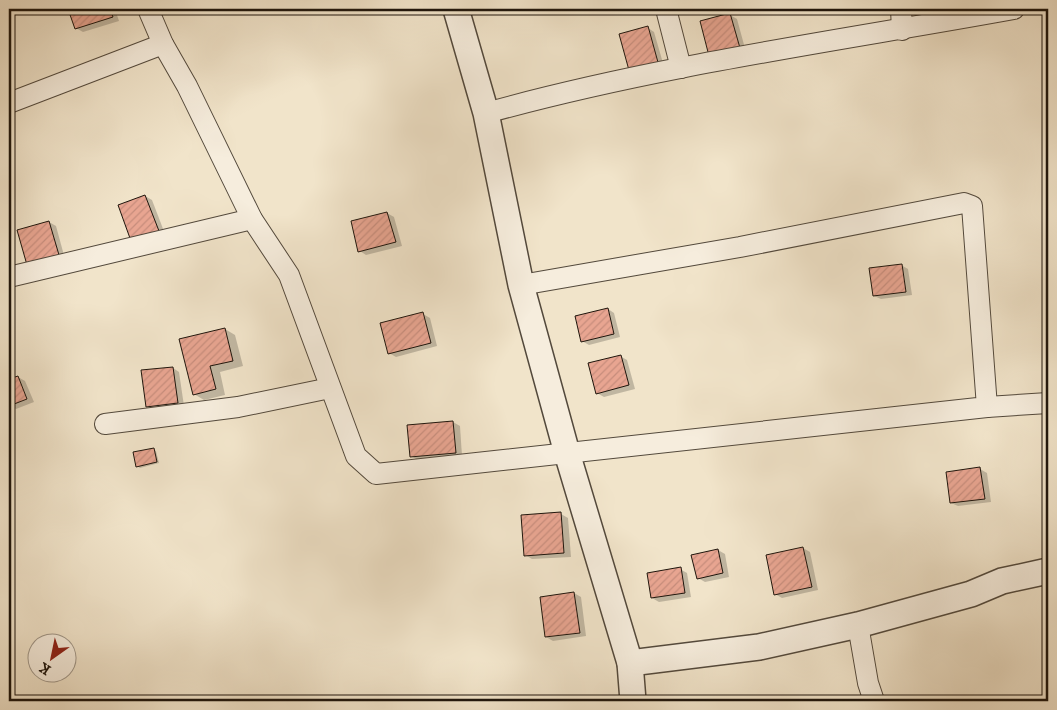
<svg xmlns="http://www.w3.org/2000/svg" width="1057" height="710" font-family="'IM FELL DW Pica',serif">
<style>
.shadow{fill:#0003}
.building{fill:url(#building-hatch);stroke:#1e150c}
.lines{fill:none;stroke-linecap:round;stroke-linejoin:round}
.minor-casing{stroke:#53493c;stroke-width:22}
.tertiary-casing{stroke:#53493c;stroke-width:28}
.minor{stroke:#f6eddd;stroke-width:20}
.tertiary{stroke:#f6eddd;stroke-width:25}
</style>
<defs>
<pattern id="building-hatch" width="6" height="6" patternUnits="userSpaceOnUse" patternTransform="scale(1.25)"><rect width="6" height="6" fill="#e8a591"/><path d="M-1 1l2-2M0 6l6-6M5 7l2-2" fill="none" stroke="#c78d7c"/></pattern>
</defs>
<rect width="100%" height="100%" fill="#f1e4ca"/>
<filter id="stains"><feTurbulence type="fractalNoise" baseFrequency=".004" numOctaves="4"/><feColorMatrix values="0 0 0 0 .2 0 0 0 0 .09 0 0 0 0 .02 0 0 0 .5 -.17"/></filter>
<radialGradient id="worn" r=".72"><stop offset=".6" stop-color="#630" stop-opacity="0"/><stop offset="1" stop-color="#630" stop-opacity=".3"/></radialGradient>
<!-- shadow -->
<g class="shadow">
<polygon points="70,9 115,9 119,21 83,32 76,28"/>
<polygon points="730,15 737,19 746,52 717,59"/>
<polygon points="648,28 654,32 665,70 631,73"/>
<polygon points="145,196 152,200 165,234 139,244"/>
<polygon points="387,213 394,217 402,246 366,255 360,251"/>
<polygon points="49,222 56,226 65,259 35,268"/>
<polygon points="901,265 908,269 912,295 881,299 874,296"/>
<polygon points="608,309 614,313 620,337 589,345 582,341"/>
<polygon points="423,314 430,318 437,346 396,357 389,353"/>
<polygon points="225,329 235,335 243,366 220,372 225,395 204,400 194,394"/>
<polygon points="620,356 627,360 635,389 604,397 597,393"/>
<polygon points="173,368 179,372 184,406 154,410 148,406"/>
<polygon points="18,377 25,381 34,402 16,409 9,403 9,381"/>
<polygon points="453,422 460,426 462,456 418,460 411,456"/>
<polygon points="153,449 156,451 159,463 140,468 137,466"/>
<polygon points="980,469 987,473 991,502 958,506 951,503"/>
<polygon points="561,514 568,518 571,557 532,559 525,555"/>
<polygon points="803,548 810,552 818,590 782,598 775,594"/>
<polygon points="718,550 725,554 729,577 705,582 698,578"/>
<polygon points="680,569 687,573 691,597 659,602 652,598"/>
<polygon points="574,593 581,597 586,636 553,641 546,637"/>
</g>
<!-- building -->
<g class="building">
<polygon points="68,9 110,9 113,17 75,29"/>
<polygon points="730,13 740,48 709,56 700,21"/>
<polygon points="648,26 659,66 630,74 619,34"/>
<polygon points="145,195 159,231 131,241 118,205"/>
<polygon points="387,212 396,242 358,252 351,221"/>
<polygon points="49,221 59,255 27,265 17,230"/>
<polygon points="902,264 906,292 873,296 869,268"/>
<polygon points="608,308 614,334 581,342 575,316"/>
<polygon points="423,312 431,343 388,354 380,323"/>
<polygon points="225,328 233,361 210,366 216,389 193,395 179,339"/>
<polygon points="621,355 629,385 596,394 588,363"/>
<polygon points="173,367 178,403 146,407 141,370"/>
<polygon points="18,376 27,399 9,406 9,379"/>
<polygon points="453,421 456,453 410,457 407,425"/>
<polygon points="154,448 157,462 136,467 133,452"/>
<polygon points="980,467 985,499 950,503 946,472"/>
<polygon points="561,512 564,553 524,556 521,515"/>
<polygon points="803,547 812,587 774,595 766,555"/>
<polygon points="718,549 723,573 697,579 691,555"/>
<polygon points="681,567 685,593 651,598 647,573"/>
<polygon points="574,592 580,633 545,637 540,597"/>
</g>
<g class="lines">
<defs>
<g id="minor">
<polyline points="148,9 163,44 187,86 252,219 289,275 356,456 376,474 987,407 972,206 964,203 740,247 521,285"/>
<polyline points="666,9 681,68"/>
<polyline points="901,9 902,30"/>
<polyline points="9,103 163,44"/>
<path d="M486,113c173,-48 352,-72 528,-104"/>
<polyline points="9,277 252,219"/>
<polyline points="987,407 1048,403"/>
<polyline points="105,424 238,407 330,388"/>
<polyline points="858,625 868,683 874,701"/>
</g>
<g id="tertiary">
<polyline points="456,9 486,113 521,285 567,453 630,663 633,701"/>
<polyline points="630,663 759,647 858,625 971,594 1002,581 1048,571"/>
</g>
</defs>
<!-- minor casing -->
<use href="#minor" class="minor-casing"/>
<!-- tertiary casing -->
<use href="#tertiary" class="tertiary-casing"/>
<!-- minor -->
<use href="#minor" class="minor"/>
<!-- tertiary -->
<use href="#tertiary" class="tertiary"/>
</g>
<!-- margin -->
<rect width="1057" height="710" fill="none" stroke="#f1e4ca" stroke-width="30"/>
<rect x="10" y="10" width="1037" height="690" fill="none" stroke="#1e150c" stroke-width="2.5"/>
<rect x="15" y="15" width="1027" height="680" fill="none" stroke="#1e150c"/>
<!-- north arrow -->
<g transform="translate(52 658) rotate(213)"><circle r="24" fill="#f6eddd" stroke="#a09789"/>
<path d="M0-4L9 19L0 12L-9 19Z" fill="#8f2418"/>
<text y="-8" font-size="14" font-weight="bold" text-anchor="middle" fill="#1e150c">K</text>
</g>
<rect width="100%" height="100%" filter="url(#stains)"/>
<rect width="100%" height="100%" fill="url(#worn)"/>
</svg>
